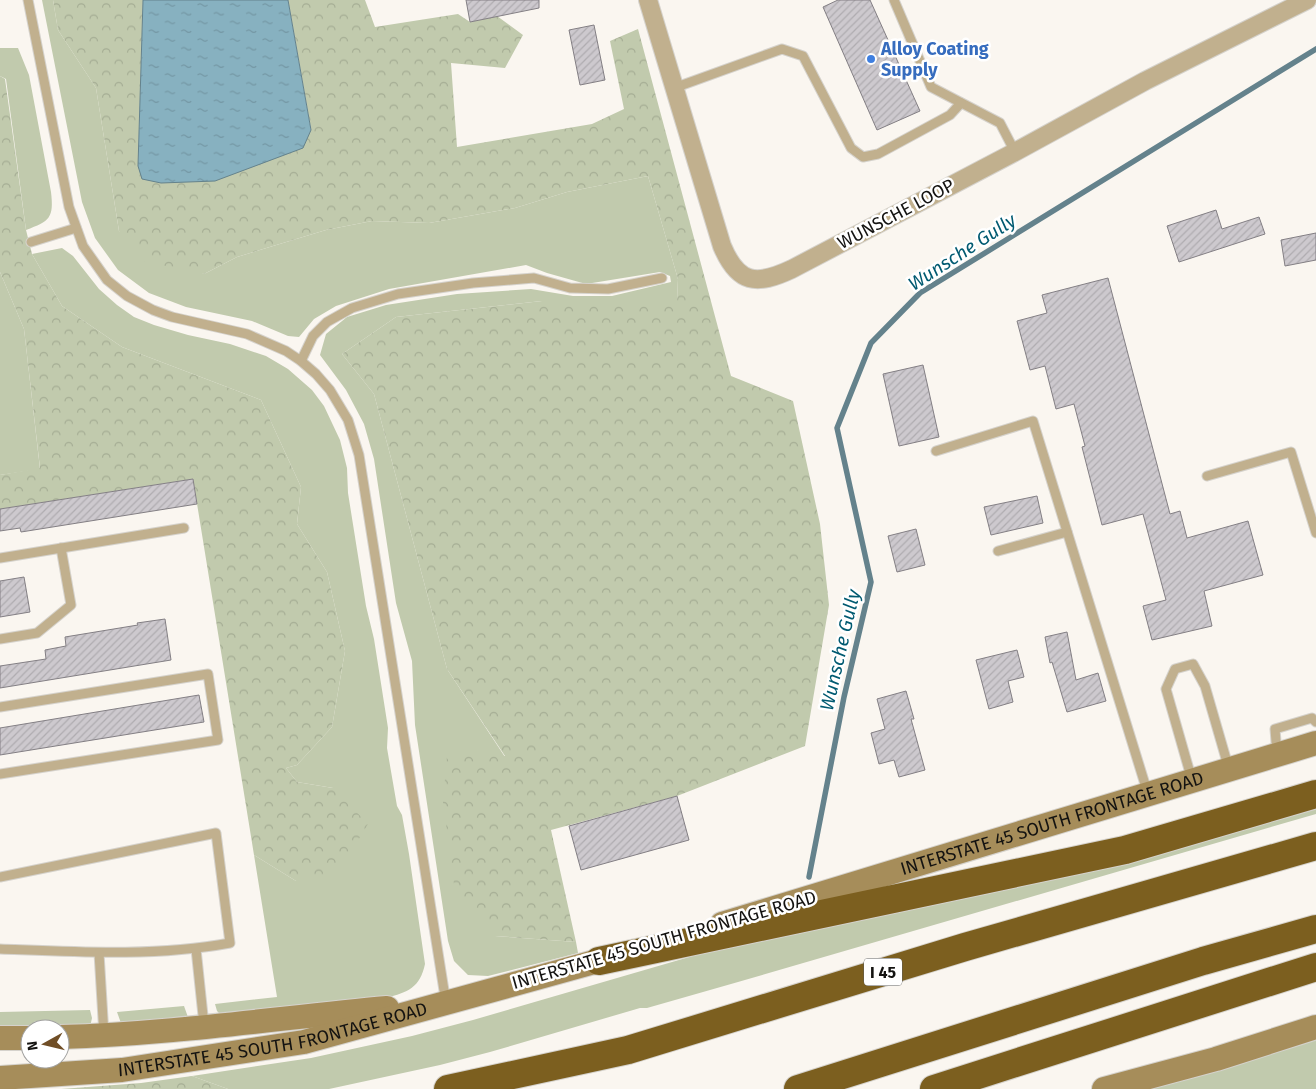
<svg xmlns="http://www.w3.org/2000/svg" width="1316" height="1089" font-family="'Fira Sans',sans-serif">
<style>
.green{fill:#c1caad}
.forest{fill:url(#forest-crowns)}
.water{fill:url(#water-ripples);stroke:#64828c}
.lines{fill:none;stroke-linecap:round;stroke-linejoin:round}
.stream{stroke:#64828c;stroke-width:5.5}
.building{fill:url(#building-hatch);stroke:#837f84}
.lane-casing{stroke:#d5d2cc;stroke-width:11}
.street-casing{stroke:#d5d2cc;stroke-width:20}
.secondary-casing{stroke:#d5d2cc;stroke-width:26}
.highway-casing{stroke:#d5d2cc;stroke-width:30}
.lane{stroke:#c1b08e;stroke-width:9}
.street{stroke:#c1b08e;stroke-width:18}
.secondary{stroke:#a68d5a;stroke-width:24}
.highway{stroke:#7c5f1f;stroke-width:28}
.shop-dot{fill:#3f7fe0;stroke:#fff;stroke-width:2}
.labels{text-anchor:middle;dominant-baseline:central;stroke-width:5;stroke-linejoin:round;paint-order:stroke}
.shield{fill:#fff;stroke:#5a5a58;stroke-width:1}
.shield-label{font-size:16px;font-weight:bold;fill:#141311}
.shop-label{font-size:18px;font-weight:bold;fill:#366cbe;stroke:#fff;text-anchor:start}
.street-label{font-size:18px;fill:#141311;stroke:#fff}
.water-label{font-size:19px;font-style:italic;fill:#015a71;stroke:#fff}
</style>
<defs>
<pattern id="forest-crowns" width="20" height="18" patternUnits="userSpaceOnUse" patternTransform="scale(1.25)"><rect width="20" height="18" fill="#c1caad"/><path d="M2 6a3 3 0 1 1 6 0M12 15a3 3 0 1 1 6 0" fill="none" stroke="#a5ad94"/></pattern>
<pattern id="water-ripples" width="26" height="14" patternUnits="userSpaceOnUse" patternTransform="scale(1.25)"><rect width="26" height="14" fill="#87b1c0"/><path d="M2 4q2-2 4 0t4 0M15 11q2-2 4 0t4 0" fill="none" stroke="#7497a4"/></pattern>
<pattern id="building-hatch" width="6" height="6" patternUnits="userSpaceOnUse" patternTransform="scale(1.25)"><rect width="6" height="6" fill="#cdc9ce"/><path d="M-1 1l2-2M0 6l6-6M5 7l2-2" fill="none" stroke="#afacb0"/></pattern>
</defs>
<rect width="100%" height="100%" fill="#faf6f0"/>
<!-- green -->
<g class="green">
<path d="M42,0h11l5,30 38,58 23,143 85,43 33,-17 89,-27 46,-9 57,2 86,-15 52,-16 81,-16 30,103 -1,23 -135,-1 -146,16 -54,37 32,40 73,275 58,88 -10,179 81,6 2,11 -90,23 -20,-1 -14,-14 -6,-20 -33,-216 -3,-64 -16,-58 -22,-144 -10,-35 -18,-34 -26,-35 6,-21 21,-17 39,-12 71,-11 74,-5 42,7h39l59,-14 -1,-6 -10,-4 -74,12 -39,-11 -21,-8 -137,24 -53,17 -22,13 -15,18 -11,-1 -36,-15 -66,-14 -37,-14 -31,-23 -23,-32 -13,-36z"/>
<path d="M0,48h18l11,27 22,117c3,26 -1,29 -25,38l-20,-151 -6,-3z"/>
<path d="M62,248l11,8 26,33 18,16 17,12 20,8 34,10 42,9 36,12 22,13 24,21 12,16 16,34 7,28 1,25 18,113 8,33 14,89 -1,20 10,58 5,9 7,39 16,110c-5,24 -17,28 -39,34l-163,19 -6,-6 -2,-7 62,-7 -23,-142 42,26 37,-93 -36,-6 -11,-14 11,-3 35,-38 13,-76 -18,-79 -30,-48 4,-37 -40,-87 -139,-53 -60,-41 -30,-52z"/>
<path d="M0,272l24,57 16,140 -40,6z"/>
<path d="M1316,799v15l-578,168 -91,26h-7l-150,44 -50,13 -111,24h-101l-36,-13 119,-18 101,-22 61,-16 254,-74z"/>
<path d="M184,1006l5,14 -67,6 -5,-14z"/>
<path d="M90,1010l2,8 -2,9 -60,2 -30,3v-20z"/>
<path d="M1316,1040v49h-165z"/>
</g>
<!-- forest -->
<g class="forest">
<path d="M53,0h90l-5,166 143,-11 22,-8 8,-18 -23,-129h77l10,27 83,-13 12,8 27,-6 26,19 -18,33 -54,-5 6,84 135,-23 32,-15 -14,-68 28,-12 93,347 62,25 27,123 9,81 -24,141 -128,50 -126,34 25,112 -81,-6 -40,-44 -12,-90 4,-46h58l-58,-87 -73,-275 -32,-40 54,-37 146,-16h135l1,-22 -30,-103 -81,16 -52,16 -86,15 -57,-2 -46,9 -89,27 -33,17 -61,-13 -24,-30 -23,-143 -38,-58z"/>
<path d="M0,76l5,3 21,151 6,24 30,52 60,41 139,53 40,87 -4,37 30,48 18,79 -13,76 -35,38 -11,3 11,14 36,6 35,36 -30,49 -42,8 -42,-26 -61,-376 -193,30v-34l40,-7 -16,-139 -24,-57z"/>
<path d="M192,1076l36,13h-167l80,-6z"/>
</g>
<!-- water -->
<path class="water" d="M143,0h145l23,130 -8,18 -88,33 -54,2 -19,-4 -4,-13z"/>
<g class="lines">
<!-- stream -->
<path class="stream" d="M809,877l35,-180 27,-115 -34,-154 34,-85 49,-50 396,-244"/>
</g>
<!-- building -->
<g class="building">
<path d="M466,0h73v8l-69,14z"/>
<path d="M838,0h32l50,111 -43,19 -54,-123z"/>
<path d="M594,25l11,55 -25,5 -11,-55z"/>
<path d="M1216,210l6,19 37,-12 6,17 -86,28 -12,-36z"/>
<path d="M1316,233v27l-31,6 -4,-26z"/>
<path d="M1108,278l62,236 10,-3 7,27 61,-17 15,54 -59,16 8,35 -60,14 -9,-34 23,-6 -23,-86 -41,11 -20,-78 3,-1 -11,-42 -18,5 -11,-43 -15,4 -13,-49 30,-8 -5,-18z"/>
<path d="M923,365l16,72 -40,9 -16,-72z"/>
<path d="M193,479l4,25 -176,28 -1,-4 -20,3v-22z"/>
<path d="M1037,496l6,27 -52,12 -7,-28z"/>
<path d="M916,529l9,36 -28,7 -9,-36z"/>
<path d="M24,577l6,35 -30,5v-36z"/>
<path d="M165,619l6,41 -171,28v-22l46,-7 -1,-9 21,-4 -1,-9 73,-12 -1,-2z"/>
<path d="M1067,632l9,48 22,-7 8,28 -39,11 -15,-50 -2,1 -5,-26z"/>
<path d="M1017,650l7,27 -16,4 5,21 -24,7 -13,-49z"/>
<path d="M906,691l8,28h-3l14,51 -26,7 -5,-17 -15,4 -8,-31 14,-4 -8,-30z"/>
<path d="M199,695l5,27 -204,33v-27z"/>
<path d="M677,796l12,44 -108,30 -12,-44z"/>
</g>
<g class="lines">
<!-- lane casing -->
<g class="lane-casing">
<g id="lane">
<path d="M28,0l41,207 14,39 24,34 20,16 26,14 19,7 75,17 39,17 15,10 15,13 14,16 18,30 11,35 87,548"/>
<path d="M894,0l37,87 69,36 15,29"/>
<path d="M674,88l108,-39 21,7 48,92 12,9 15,-3 72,-39 11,-12"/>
<path d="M31,242l45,-14"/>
<path d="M301,361l12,-25 14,-14 25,-14 46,-14 75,-11 61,-5 36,10 38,1 54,-11"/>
<path d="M936,451l97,-30 115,373"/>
<path d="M1207,476l84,-24 25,81"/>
<path d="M998,551l69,-19"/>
<path d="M0,558l184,-30"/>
<path d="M0,639l37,-6 34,-28 -10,-57"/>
<path d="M0,707l208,-33 10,66 -218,34"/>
<path d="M1277,754l-2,-25 37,-11 4,4"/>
<path d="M1192,780l-26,-91 9,-20 18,-5 12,22 24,83"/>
<path d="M0,877l216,-44 14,110c-76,14 -154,9 -230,6"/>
<path d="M196,949l8,76"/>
<path d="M99,953l5,82"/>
</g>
</g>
<!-- street casing -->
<g class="street-casing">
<path id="street" d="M648,0l74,246c16,38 34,40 70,23l223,-117 130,-71 162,-81"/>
</g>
<!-- secondary casing -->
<g class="secondary-casing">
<g id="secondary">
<path id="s1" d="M722,924l594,-181"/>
<path d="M60,1037c110,-3 218,-19 327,-29"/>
<path d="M0,1038h30"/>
<path id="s2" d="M0,1078l122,-8 182,-28 312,-86"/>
<path d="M1104,1089l112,-30 100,-32"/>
</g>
</g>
<!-- highway casing -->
<g class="highway-casing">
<g id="highway">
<path d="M599,961l526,-111 191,-56"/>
<path d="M448,1089l180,-39 337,-103 351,-101"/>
<path d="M798,1089l405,-128 113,-32"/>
<path d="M934,1089l382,-122"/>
</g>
</g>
<!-- lane -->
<use href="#lane" class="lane"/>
<!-- street -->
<use href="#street" class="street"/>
<!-- secondary -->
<use href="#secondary" class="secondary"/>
<!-- highway -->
<use href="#highway" class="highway"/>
</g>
<!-- markers -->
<circle class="shop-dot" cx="871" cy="59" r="5"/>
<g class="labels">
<!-- shield labels -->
<rect class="shield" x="864" y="958.5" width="38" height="27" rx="4"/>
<g class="shield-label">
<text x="883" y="972">I 45</text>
</g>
<!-- shop labels -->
<g class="shop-label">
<text x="881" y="49">Alloy Coating<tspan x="881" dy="21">Supply</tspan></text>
</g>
<!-- street labels -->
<g class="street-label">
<text transform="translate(896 214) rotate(-28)">WUNSCHE LOOP</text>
<text stroke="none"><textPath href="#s1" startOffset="345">INTERSTATE 45 SOUTH FRONTAGE ROAD</textPath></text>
<text transform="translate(664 940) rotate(-16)">INTERSTATE 45 SOUTH FRONTAGE ROAD</text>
<text stroke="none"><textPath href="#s2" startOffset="276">INTERSTATE 45 SOUTH FRONTAGE ROAD</textPath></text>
</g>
<!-- water labels -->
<g class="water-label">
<text transform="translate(962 252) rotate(-33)">Wunsche Gully</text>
<text transform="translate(840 650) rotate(-77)">Wunsche Gully</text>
</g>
</g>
<!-- north arrow -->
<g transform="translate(45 1044) rotate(262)"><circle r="24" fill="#ffffff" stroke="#a1a1a0"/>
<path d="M0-4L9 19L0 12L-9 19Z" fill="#704e26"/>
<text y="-8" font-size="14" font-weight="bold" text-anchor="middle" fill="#141311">N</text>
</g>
</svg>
